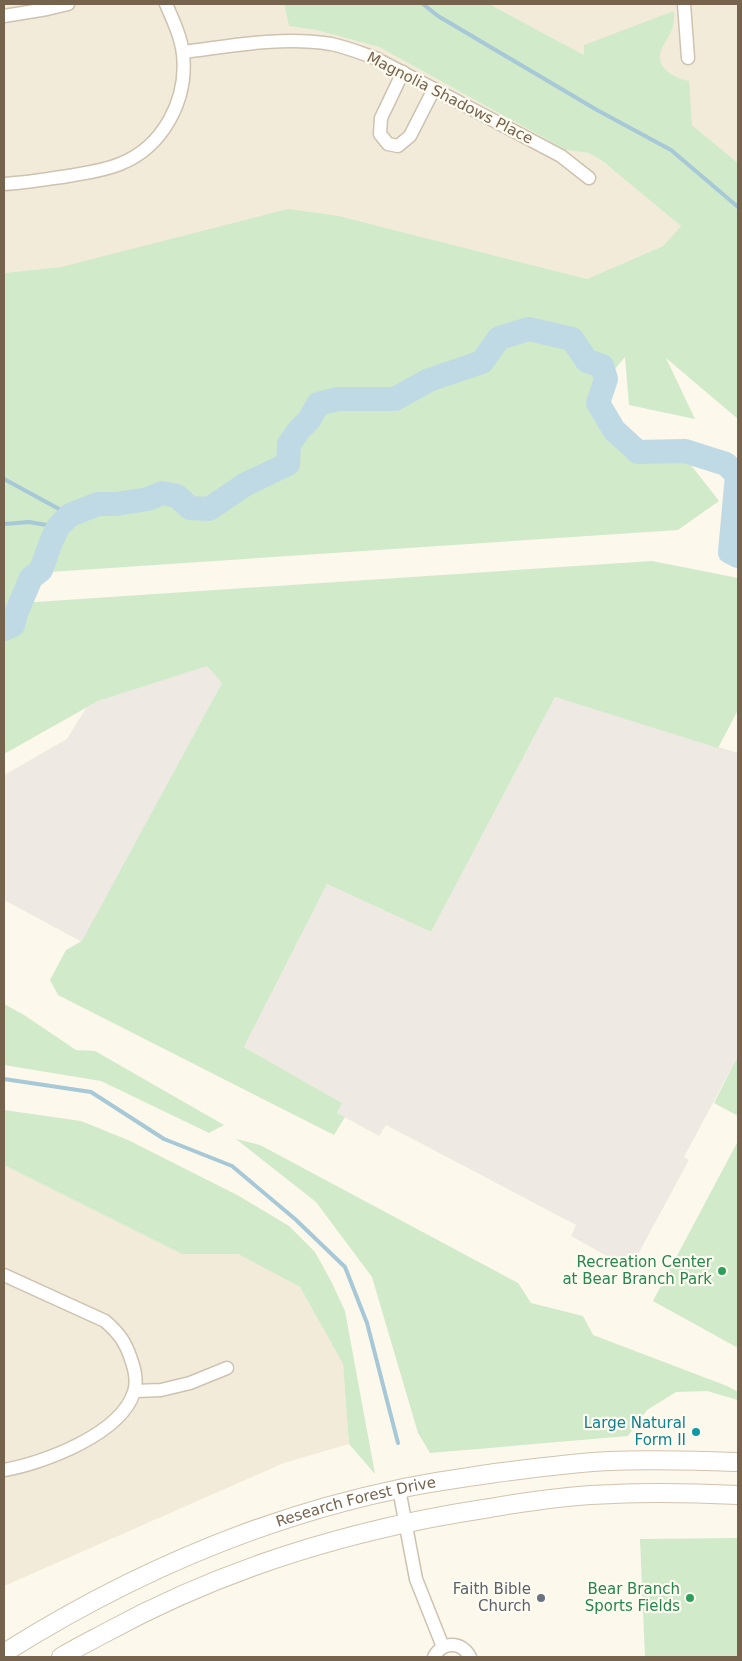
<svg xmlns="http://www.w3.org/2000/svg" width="742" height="1661" font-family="'DejaVu Sans',sans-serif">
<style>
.residential{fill:#f3ebd9}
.industrial{fill:#eeeae3}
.green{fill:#d1eac9}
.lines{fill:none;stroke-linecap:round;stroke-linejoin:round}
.stream{stroke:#a6c8d7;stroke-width:4}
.river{stroke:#bfdae5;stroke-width:24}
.minor-casing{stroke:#cec2b0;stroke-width:15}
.secondary-casing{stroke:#d1c3ae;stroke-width:20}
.minor{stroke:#fff;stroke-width:12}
.secondary{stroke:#fff;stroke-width:18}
.leisure-dot{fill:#2e9e5b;stroke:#fefbf1;stroke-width:2}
.culture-dot{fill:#0f9aa8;stroke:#fefbf1;stroke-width:2}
.worship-dot{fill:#6b7280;stroke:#fefbf1;stroke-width:2}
.labels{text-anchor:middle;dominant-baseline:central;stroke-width:4.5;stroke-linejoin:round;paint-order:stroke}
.street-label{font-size:15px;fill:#76634e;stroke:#fefbf1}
.leisure-label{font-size:15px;fill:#27864d;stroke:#fefbf1;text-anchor:end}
.culture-label{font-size:15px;fill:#0d838f;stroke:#fefbf1;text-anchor:end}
.worship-label{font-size:15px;fill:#5b616d;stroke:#fefbf1;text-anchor:end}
</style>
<rect width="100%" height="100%" fill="#fcf8eb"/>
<!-- residential -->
<g class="residential">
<path d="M4,4h280l5,22 27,4 63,17 187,103 23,3 30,20 62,53 -18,20 -76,33 -248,-63 -278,51 -57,6z"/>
<path d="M489,4h249v159l-46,-38 -13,-46 -95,-24z"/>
<path d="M4,1165l178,89h56l62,33 43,77 6,80 -65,19 -280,123z"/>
</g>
<!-- industrial -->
<g class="industrial">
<path d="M207,665l15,18 -140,259 -78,-42v-125l63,-36 19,-31 12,-7z"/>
<path d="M555,697l183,56v303l-54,101 5,3 -59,109 -59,-33 5,-11 -190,-100 -7,11 -42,-23 5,-10 -98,-56 83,-163 104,48z"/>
</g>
<!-- green -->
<g class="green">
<path d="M284,4h205l95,51v-10l90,-34c0,5 0,11 -1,15 -2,8 -7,14 -11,22 -9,19 12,30 27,33l3,44 46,38v256l-72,-61 29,61 -66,-14 -4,-48 -37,44 30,42 69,17 32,41 -41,29 -643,43 -14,30 631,-42 86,17v132l-20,38 -163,-51 -124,235 -104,-48 -83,163 98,56 -5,10 8,4 -11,18 -276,-140 -8,-15 16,-30 16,-9 140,-258 -15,-17 -109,35 -94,53v-481l57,-6 227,-58 51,7 248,63 76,-33 18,-20 -76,-63 -16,-10 -23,-3 -187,-103 -63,-17 -27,-4z"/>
<path d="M4,1004l20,11 52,35 19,1 129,74 -15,8 -108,-52 -97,-16z"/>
<path d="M738,1056v60l-24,-13z"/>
<path d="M4,1110l77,11 47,19 111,56 50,30 26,26 16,29 14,30 30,163 -26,-30 -6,-80 -43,-77 -62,-33h-56l-178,-89z"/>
<path d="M236,1139l24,6 258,138 13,20 52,13 10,19 134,51 11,6v8l-31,-9 -31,1 -29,18 -19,26 -198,17 -12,-20 -46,-156 -56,-75z"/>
<path d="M738,1141v207l-85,-47z"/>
<path d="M738,1538v119h-93l-5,-118z"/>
</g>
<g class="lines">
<!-- stream -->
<g class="stream">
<path d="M423,4l15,12 159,94 74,40 67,57"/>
<path d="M4,479l66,36"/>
<path d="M4,524l25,-2 29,5"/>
<path d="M4,1079l87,13 73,47 68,27 63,53 50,48 22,56 31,120"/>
</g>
<!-- river -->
<path class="river" d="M4,629l9,-4 4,-14 14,-33 10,-8 10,-28 7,-15 12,-12 28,-11h18l32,-5 14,-6 15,3 13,12 19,1 37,-25 42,-20 1,-20 10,-14 10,-10 9,-16 20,-5h57l34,-19 53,-18 17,-24 30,-9 43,10 15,22 15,5 4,13 -8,24 16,27 24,22 47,-1 41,13 11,11 -7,77 8,4"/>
<!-- minor casing -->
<g class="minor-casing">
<g id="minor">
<path d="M684,4l4,54"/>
<path d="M4,16l43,-7 21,-5"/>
<path d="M183,52c49,-6 98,-16 148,-8 15,3 30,9 44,14l186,98 28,22"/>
<path d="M403,72l-22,46 -1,16 8,10 10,2 12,-10 24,-47"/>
<path d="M4,184c21,-1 43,-5 64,-8 17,-3 35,-5 52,-12 43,-17 68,-64 63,-110 -2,-17 -10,-34 -17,-50"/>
<path d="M4,1275l101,46c15,13 21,22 27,41 3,9 5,21 2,30 -13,42 -90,71 -130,78"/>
<path d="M135,1391l26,-1 29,-7 37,-15"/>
<path d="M399,1489l17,90 27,68"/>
<path d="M434,1657c8,-16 28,-16 36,0"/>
</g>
</g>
<!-- secondary casing -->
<g class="secondary-casing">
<g id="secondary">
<path id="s1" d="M4,1653c121,-76 255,-135 395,-164 32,-7 64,-11 96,-16 38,-5 77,-10 115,-12 43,-2 86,0 128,1"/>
<path d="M61,1657c15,-9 31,-17 46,-25 119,-65 249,-104 383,-124 40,-7 82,-13 124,-14 41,-2 83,-1 124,1"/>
</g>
</g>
<!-- minor -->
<use href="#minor" class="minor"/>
<!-- secondary -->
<use href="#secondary" class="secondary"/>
</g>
<!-- markers -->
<g class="leisure-dot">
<circle cx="722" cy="1271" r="5"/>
<circle cx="690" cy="1598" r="5"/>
</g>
<circle class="culture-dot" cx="696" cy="1432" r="5"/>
<circle class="worship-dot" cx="541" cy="1598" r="5"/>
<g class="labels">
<!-- street labels -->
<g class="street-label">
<text transform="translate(450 98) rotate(27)">Magnolia Shadows Place</text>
<text stroke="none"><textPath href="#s1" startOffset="385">Research Forest Drive</textPath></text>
</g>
<!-- leisure labels -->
<g class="leisure-label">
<text x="712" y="1262">Recreation Center<tspan x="712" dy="17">at Bear Branch Park</tspan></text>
<text x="680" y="1589">Bear Branch<tspan x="680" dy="17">Sports Fields</tspan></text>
</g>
<!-- culture labels -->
<g class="culture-label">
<text x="686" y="1423">Large Natural<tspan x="686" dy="17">Form II</tspan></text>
</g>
<!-- worship labels -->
<g class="worship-label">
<text x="531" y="1589">Faith Bible<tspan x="531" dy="17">Church</tspan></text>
</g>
</g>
<!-- border -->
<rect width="742" height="1661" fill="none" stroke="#76634e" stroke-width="10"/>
</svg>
